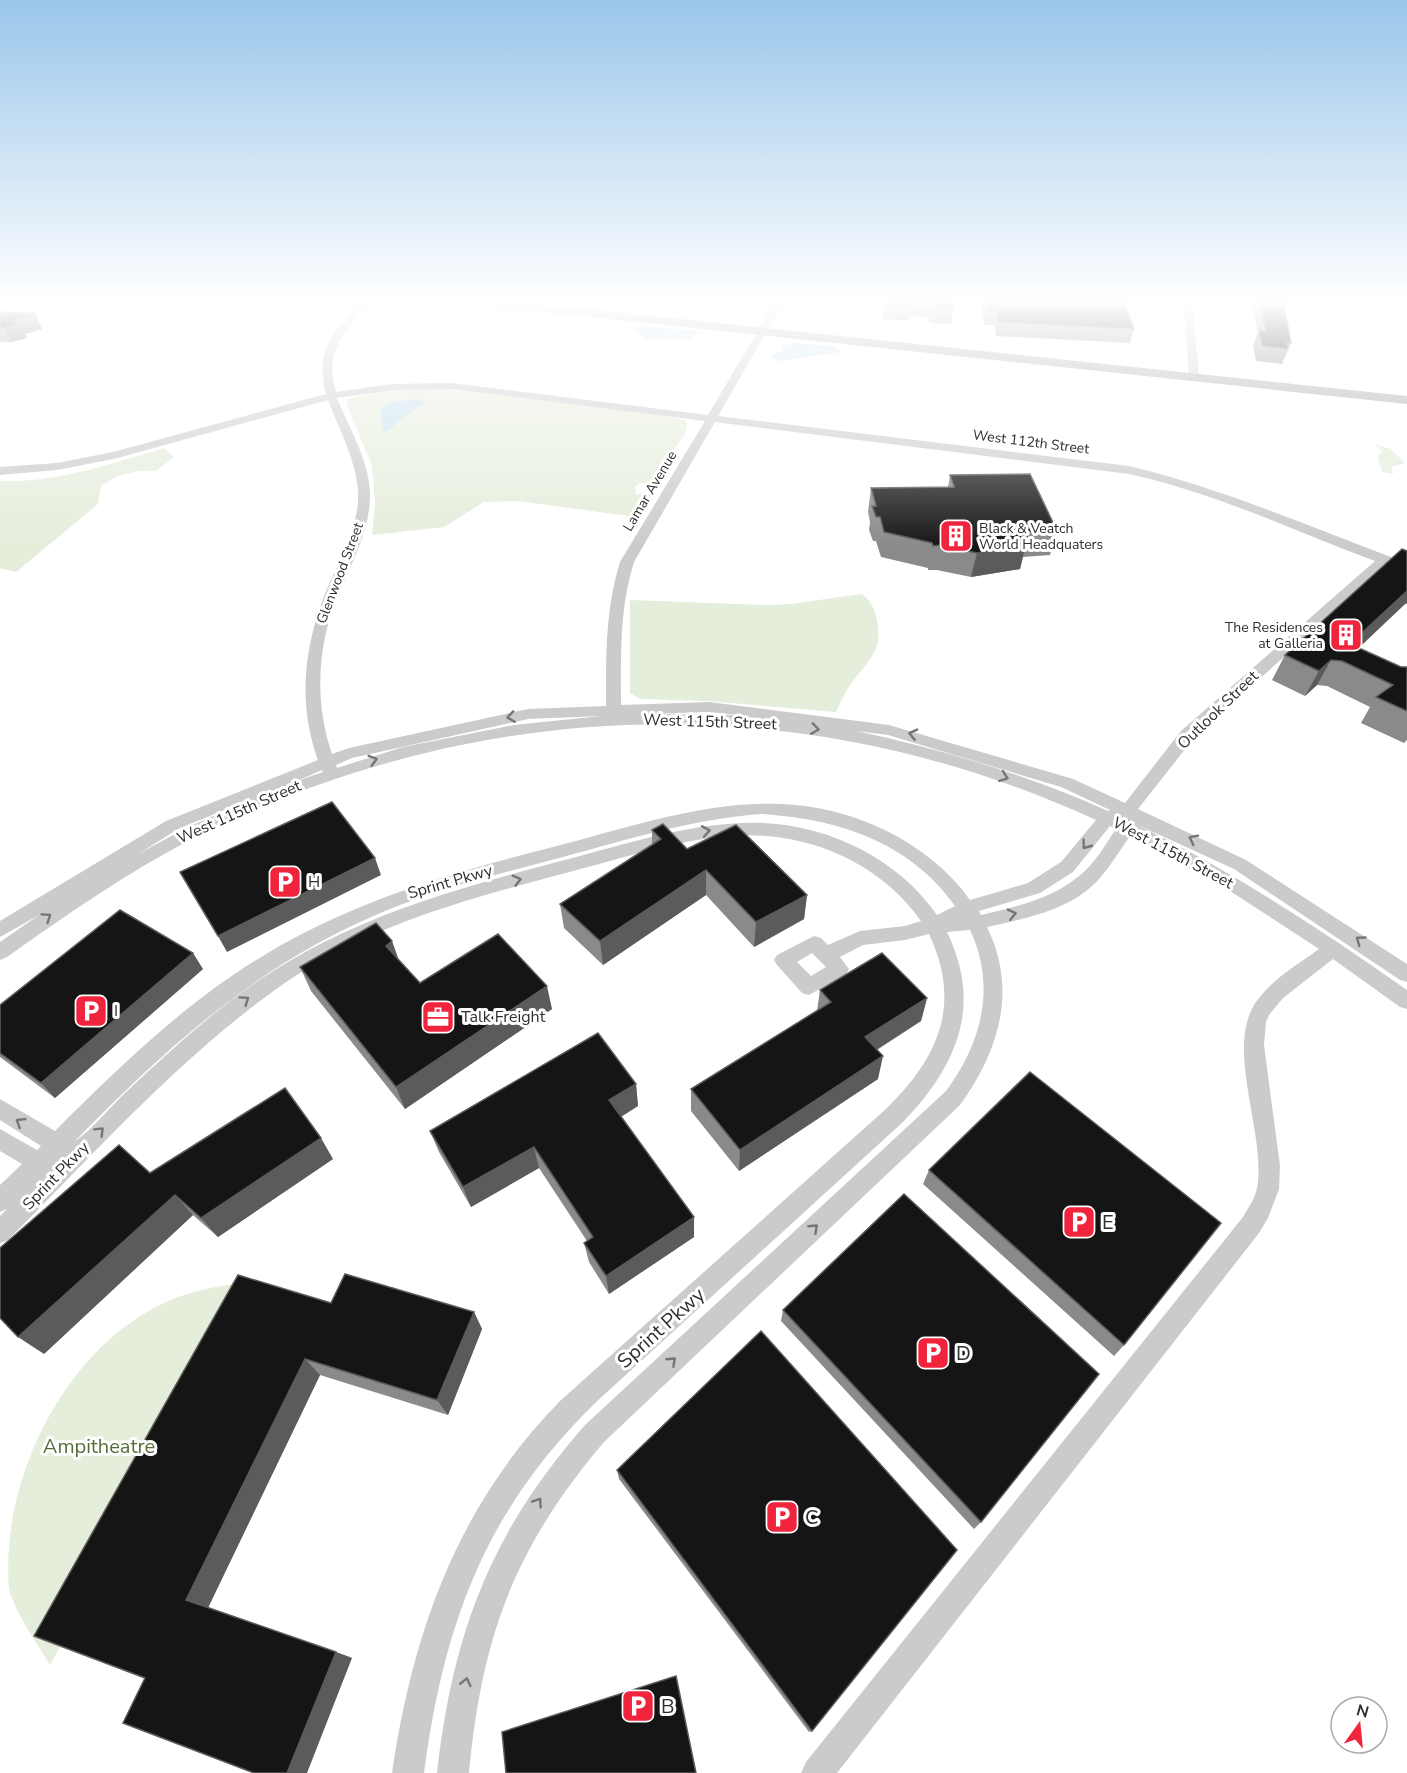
<svg xmlns="http://www.w3.org/2000/svg" width="1407" height="1773" font-family="'Nunito Sans',sans-serif">
<style>
.green{fill:#e5eddb}
.water{fill:#c6e0ee}
.lines{fill:none;stroke-linecap:round;stroke-linejoin:round}
.minor{fill:#cbcbcb;fill-rule:evenodd}
.major{fill:#a6a6a6;fill-rule:evenodd}
.wall{fill:#8a8a8a}
.shaded-wall{fill:#5b5b5b}
.building{fill:#151515;stroke:#5b5b5b;stroke-width:1.5}
.oneway{stroke:#757575}
.labels{text-anchor:middle;dominant-baseline:central;stroke-width:6;stroke-linejoin:round;paint-order:stroke}
.far-street-label{font-size:14px;fill:#2e2e2e;stroke:#fff}
.far-poi-label{font-size:14px;fill:#2e2e2e;stroke:#fff;text-anchor:start}
.street-label{font-size:16px;fill:#2e2e2e;stroke:#fff}
.poi-label{font-size:16px;fill:#2e2e2e;stroke:#fff;text-anchor:start}
.near-poi-label{font-size:20px;fill:#2e2e2e;stroke:#fff;text-anchor:start}
.near-street-label{font-size:20px;fill:#2e2e2e;stroke:#fff}
.near-park-label{font-size:20px;fill:#546d38;stroke:#fff}
</style>
<rect width="100%" height="100%" fill="#fff"/>
<!-- green -->
<g class="green">
<path d="M440,388l215,26 29,6 3,4 -2,10 -36,49h-9l-5,4 1,7 19,1 -19,22 -118,-16 -34,1 -40,25 -72,8 3,-32 -3,-37 -25,-61v-6l36,-8z"/>
<path d="M1374,444l17,5 14,14 -13,4 1,7 -11,-2 -4,-16 4,-5z"/>
<path d="M164,448l10,9 -18,14h-18l-17,4 -20,10 -3,19 -82,68 -16,-4v-87c57,2 110,-17 164,-33z"/>
<path d="M861,594c9,5 12,12 15,22 9,37 -8,43 -27,71 -5,7 -9,17 -13,25l-129,-11 -67,-2 -10,-6v-93l137,5 24,-1z"/>
<path d="M255,1282l-7,23 -198,360c-12,-20 -35,-53 -41,-76 -9,-108 54,-235 149,-283 30,-16 63,-21 97,-24z"/>
</g>
<!-- water -->
<g class="water">
<path d="M233,300h58c-18,13 -36,8 -57,5l5,-4z"/>
<path d="M635,326l58,4 5,2 -6,7h-46l-17,-11z"/>
<path d="M793,343l40,3 7,6 -60,9 -9,-3 3,-4 9,-3 -1,-5z"/>
<path d="M417,399l8,3 -27,19 -10,10h-4l-4,-22 13,-7z"/>
</g>
<g class="lines">
<!-- minor -->
<g class="minor">
<path d="M363,300h10c-26,32 -50,46 -37,92l56,-8 59,-1 257,32 68,-115h9l-67,116 411,50c97,23 185,63 278,97v9l-21,-7 -193,174 -55,70 108,51 161,104v18l-7,-2 -166,-111 -98,-45c96,47 184,105 271,166v19l-7,-2 -67,-48 -50,39 -14,17 -3,7 -2,23 16,121 -1,23 -11,29 -9,15 -422,540h-36l5,-11 437,-545c5,-9 12,-18 14,-29 10,-53 -33,-140 -1,-186 15,-22 41,-37 63,-53l-89,-58 -100,-55c-10,14 -19,29 -30,42 -28,32 -73,40 -113,49 31,63 12,124 -27,178l-357,338c-89,106 -121,193 -134,330h-32c16,-141 54,-241 148,-348l361,-334c35,-47 51,-104 24,-161l-23,2c36,74 10,134 -44,190l-308,281c-110,108 -151,220 -171,370h-32c21,-142 66,-268 168,-372l327,-293c52,-51 75,-104 42,-174l-24,6 -42,5 -23,12 9,12 -3,5 -37,21 -7,-2 -25,-28 -3,-5 3,-5 37,-19 7,2 7,7 32,-14 45,-5 16,-5c-35,-50 -93,-80 -154,-85 -60,-5 -122,16 -179,31 -108,29 -217,55 -309,120 -101,72 -184,166 -271,253l-8,3v-27l7,-7 -7,3v-27l22,-21 -22,-13v-22l37,21 4,-4 -41,-26v-21l55,32c65,-65 132,-130 211,-177 90,-54 186,-81 287,-107 113,-29 221,-72 334,-16 33,17 62,39 83,69l58,-17 33,-21 35,-42c-291,-134 -612,-126 -898,16 -68,34 -130,78 -191,121l-7,3v-18l39,-27 -39,22v-16l166,-100 152,-61c-22,-60 -13,-121 12,-178 13,-27 30,-60 28,-91 -2,-32 -19,-61 -30,-91l-214,59 -57,11 -57,5v-8l57,-4 56,-11 213,-58c-12,-46 9,-63 37,-94zM451,389l254,32 -85,141c-15,48 -14,95 -14,144l-78,3 -179,39 -17,6c-18,-53 -15,-110 7,-161 13,-31 32,-65 31,-100 -1,-33 -21,-65 -33,-95l55,-8zM715,422l414,52c86,19 164,56 246,87l-194,170 -56,72 -52,-24 -184,-54 -180,-23 -88,3c0,-49 -2,-95 13,-143zM709,712l29,3 -88,-1zM601,716l-87,9 -111,22 -66,21 -1,-3 16,-7 176,-39zM856,731l32,4 173,52 49,23 -2,1c-81,-36 -166,-62 -252,-80zM322,770l1,2 -26,9zM256,797l-70,31 -48,26 40,-25zM762,814c75,5 147,27 193,92l-18,9c-38,-55 -106,-89 -173,-92 -63,-2 -124,17 -184,33 -109,29 -217,56 -313,119 -51,33 -96,75 -140,116 -17,16 -35,39 -53,51 93,-95 185,-179 311,-231 57,-24 118,-38 178,-54 66,-18 130,-38 199,-43zM1110,826l6,3c-9,13 -18,29 -30,41 -29,28 -67,36 -105,45l-2,-4 61,-18 33,-21zM812,953l14,14 -15,9 -14,-14z"/>
<path d="M1183,300h9l7,77 -5,3 -5,-3z"/>
<path d="M1383,300h24v5z"/>
</g>
<!-- major -->
<path class="major" d="M464,300h37l906,96v8l-937,-100z"/>
</g>
<!-- wall -->
<g class="wall">
<path d="M884,300h71l-4,24 -22,-1v-6l-20,-1 -1,5 -25,-2z"/>
<path d="M983,300h140l11,29 -4,14 -134,-7 -2,-11h-10l-2,-17z"/>
<path d="M1251,300h32l8,43 -9,21 -26,-3 -3,-16 5,-13z"/>
<path d="M0,312l41,15 1,2 -17,5 2,4 -16,4h-11z"/>
<path d="M950,475l107,56 -7,24 -27,2 -3,12 -49,8 -34,-7h-9v-2l-47,-11 -5,-16h-3l-4,-11 1,-8 -2,-10 3,-24 77,-1z"/>
<path d="M1407,551v53h-2l-47,44 43,19h6v73l-3,3 -43,-20 9,-16 -43,-21 -10,-1 -12,11 -33,-16 13,-25z"/>
<path d="M652,830l35,19 120,46 -3,24 -50,28 -48,-52 -103,70 -39,-37 -4,-24 92,-59z"/>
<path d="M400,962l20,21 132,26 -147,100 -94,-118 -11,-24z"/>
<path d="M203,969l-148,129 -55,-41v-52z"/>
<path d="M820,990l107,8 -6,23 -44,29 1,29 -139,92 -48,-60v-22l126,-78z"/>
<path d="M636,1084l2,22 -17,11 73,120 -85,57 -20,-32 -5,-19 3,-2 -48,-73 -68,39 -32,-55 -9,-21z"/>
<path d="M333,1159l-115,78 -25,-22 -149,139 106,-181z"/>
<path d="M929,1170l195,175 -10,11 -191,-172z"/>
<path d="M331,1303l143,9 8,17 -34,86 -128,-40 -112,232 144,51 -229,65z"/>
<path d="M783,1310l198,212 -7,7 -193,-208z"/>
<path d="M617,1470l195,261 -3,1 -190,-253z"/>
</g>
<!-- shaded-wall -->
<g class="shaded-wall">
<path d="M35,313l7,16 -17,5 2,4 -16,4 -6,-14 11,-7z"/>
<path d="M1026,544l-6,25 -49,8 6,-24z"/>
<path d="M1407,591v11l-2,2 -61,58 6,-18z"/>
<path d="M1331,660l-14,25 -12,11 14,-25z"/>
<path d="M375,858l6,17 -154,77 -9,-16z"/>
<path d="M706,870v25l-103,70 -3,-24z"/>
<path d="M807,895l-3,24 -50,28 2,-25z"/>
<path d="M392,941l9,25 -15,-20z"/>
<path d="M193,953l10,16 -148,129 -14,-15z"/>
<path d="M547,986l5,23 -147,100 -9,-22z"/>
<path d="M927,998l-6,23 -61,39 5,-23z"/>
<path d="M883,1056l-5,23 -139,92 1,-21z"/>
<path d="M636,1084l2,22 -26,16 -3,-22z"/>
<path d="M321,1138l12,21 -115,78 -17,-19z"/>
<path d="M534,1147l5,21 -68,39 -8,-20z"/>
<path d="M175,1195l18,20 -149,139 -26,-17z"/>
<path d="M694,1217v20l-85,57 -3,-18z"/>
<path d="M474,1312l8,17 -34,86 -11,-15z"/>
<path d="M305,1359l15,16 -112,233 -22,-8z"/>
<path d="M336,1652l16,6 -45,115h-20z"/>
</g>
<!-- building -->
<g class="building">
<path d="M885,300h67l1,10 -21,-1 -1,-6 -21,-1v5l-25,-2z"/>
<path d="M985,300h138l11,29 -136,-7 -1,-11h-10z"/>
<path d="M1259,300h24l8,43h-4l1,6 -26,-3 -3,-16 7,1z"/>
<path d="M0,312l35,1v2l-19,6 4,2 -15,5h-5z"/>
<path d="M1030,474l27,57 -31,1 2,6 -4,-1 2,7 -49,9 -36,-8 -8,1 -1,-3 -48,-11 -4,-15h-4l-4,-11h4l-5,-18 83,-1 -4,-12z"/>
<path d="M1402,549l5,2v40l-57,53 51,23h6v44l-31,-14 17,-12 -51,-24 -11,-1 -12,11 -34,-16z"/>
<path d="M332,802l43,56 -157,78 -38,-64z"/>
<path d="M663,824l24,25 49,-24 71,70 -51,27 -50,-52 -106,71 -40,-37 101,-65 -9,-9z"/>
<path d="M120,910l73,43 -152,130 -41,-30v-48z"/>
<path d="M376,923l16,18 -6,5 34,37 78,-49 49,52 -151,101 -96,-120z"/>
<path d="M882,953l45,45 -62,39 18,19 -143,94 -49,-61 140,-87 -11,-12z"/>
<path d="M598,1033l38,51 -27,16 85,117 -88,59 -22,-33 9,-6 -59,-90 -71,40 -33,-56z"/>
<path d="M1030,1072l191,151 -97,122 -195,-175z"/>
<path d="M285,1088l36,50 -120,80 -26,-23 -157,142 -18,-19v-70l119,-103 31,28z"/>
<path d="M904,1194l195,180 -118,148 -198,-212z"/>
<path d="M345,1274l129,38 -37,88 -132,-41 -119,241 150,52 -49,121h-33l-131,-50 22,-45 -111,-42 204,-361 93,28z"/>
<path d="M761,1331l196,219 -145,181 -195,-261z"/>
<path d="M676,1676l20,97h-190l-4,-41z"/>
</g>
<!-- one-way arrows -->
<defs><path id="oneway-chevron" d="M-2-3.5L2.5 0L-2 3.5" fill="none" stroke-width="1.6" stroke-linecap="round" stroke-linejoin="round" transform="scale(1.5)"/></defs>
<g class="oneway">
<use href="#oneway-chevron" transform="translate(511 717) rotate(172)"/>
<use href="#oneway-chevron" transform="translate(815 729) rotate(8)"/>
<use href="#oneway-chevron" transform="translate(913 734) rotate(-167)"/>
<use href="#oneway-chevron" transform="translate(373 760) rotate(-16)"/>
<use href="#oneway-chevron" transform="translate(1004 777) rotate(20)"/>
<use href="#oneway-chevron" transform="translate(706 831) rotate(-10)"/>
<use href="#oneway-chevron" transform="translate(1193 839) rotate(-153)"/>
<use href="#oneway-chevron" transform="translate(1086 845) rotate(127)"/>
<use href="#oneway-chevron" transform="translate(517 880) rotate(-15)"/>
<use href="#oneway-chevron" transform="translate(1012 914) rotate(-13)"/>
<use href="#oneway-chevron" transform="translate(47 917) rotate(-35)"/>
<use href="#oneway-chevron" transform="translate(1360 940) rotate(-144)"/>
<use href="#oneway-chevron" transform="translate(245 1000) rotate(-35)"/>
<use href="#oneway-chevron" transform="translate(20 1122) rotate(-148)"/>
<use href="#oneway-chevron" transform="translate(100 1131) rotate(-45)"/>
<use href="#oneway-chevron" transform="translate(814 1228) rotate(-43)"/>
<use href="#oneway-chevron" transform="translate(672 1361) rotate(-43)"/>
<use href="#oneway-chevron" transform="translate(538 1502) rotate(-56)"/>
<use href="#oneway-chevron" transform="translate(466 1682) rotate(-77)"/>
</g>
<!-- sky -->
<linearGradient id="sky" x2="0" y2="1"><stop stop-color="#9ac6ea"/><stop offset="0.55" stop-color="#fff"/><stop offset="1" stop-color="#fff" stop-opacity="0"/></linearGradient>
<rect width="1407" height="548" fill="url(#sky)"/>
<!-- icons -->
<defs>
<g id="building-square" transform="scale(1.725)"><rect x="-9" y="-9" width="18" height="18" rx="4" fill="#f1243e" stroke="#fff"/><path d="M-4-6H4V6H1V3H-1V6H-4ZM-2.5-4.3h1.7v1.8h-1.7ZM.8-4.3h1.7v1.8H.8ZM-2.5-1h1.7V.8h-1.7ZM.8-1h1.7V.8H.8Z" fill="#fff"/></g>
<g id="parking-square" transform="scale(1.725)"><rect x="-9" y="-9" width="18" height="18" rx="4" fill="#f1243e" stroke="#fff"/><path d="M-3.5-5.5H1a3.5 3.5 0 0 1 0 7H-1V5.5H-3.5ZM-1-3.4V-.6H.8a1.4 1.4 0 0 0 0-2.8Z" fill="#fff"/></g>
<g id="office-square" transform="scale(1.725)"><rect x="-9" y="-9" width="18" height="18" rx="4" fill="#f1243e" stroke="#fff"/><path d="M-6-3h4V-5.5h4V-3h4V5H-6ZM-1-4.5V-3h2v-1.5ZM-6 0V1H6V0Z" fill="#fff"/></g>
</defs>
<g fill-rule="evenodd">
<use href="#building-square" x="956" y="536"/>
<use href="#building-square" x="1346" y="635"/>
<use href="#parking-square" x="285" y="882"/>
<use href="#parking-square" x="91" y="1011"/>
<use href="#office-square" x="438" y="1017"/>
<use href="#parking-square" x="1079" y="1222"/>
<use href="#parking-square" x="933" y="1353"/>
<use href="#parking-square" x="782" y="1517"/>
<use href="#parking-square" x="638" y="1706"/>
</g>
<g class="labels">
<!-- far-street labels -->
<g class="far-street-label">
<text transform="translate(1031 442) rotate(7)">West 112th Street</text>
<text transform="translate(650 491) rotate(-59)">Lamar Avenue</text>
<text transform="translate(340 573) rotate(-69)">Glenwood Street</text>
</g>
<!-- far-poi labels -->
<g class="far-poi-label">
<text x="979" y="528">Black &amp; Veatch<tspan x="979" dy="16">World Headquaters</tspan></text>
<text x="1323" y="627" text-anchor="end">The Residences<tspan x="1323" dy="16">at Galleria</tspan></text>
</g>
<!-- street labels -->
<g class="street-label">
<text transform="translate(1218 710) rotate(-44)">Outlook Street</text>
<text transform="translate(710 722) rotate(2)">West 115th Street</text>
<text transform="translate(239 812) rotate(-24)">West 115th Street</text>
<text transform="translate(1173 853) rotate(28)">West 115th Street</text>
<text transform="translate(450 882) rotate(-16)">Sprint Pkwy</text>
<text transform="translate(56 1176) rotate(-46)">Sprint Pkwy</text>
</g>
<!-- poi labels -->
<g class="poi-label">
<text x="308" y="882">H</text>
<text x="114" y="1011">I</text>
<text x="461" y="1017">Talk Freight</text>
</g>
<!-- near-poi labels -->
<g class="near-poi-label">
<text x="1102" y="1222">E</text>
<text x="956" y="1353">D</text>
<text x="805" y="1517">C</text>
<text x="661" y="1706">B</text>
</g>
<!-- near-street labels -->
<g class="near-street-label">
<text transform="translate(661 1328) rotate(-42)">Sprint Pkwy</text>
</g>
<!-- near-park labels -->
<g class="near-park-label">
<text x="99" y="1446">Ampitheatre</text>
</g>
</g>
<!-- north arrow -->
<g transform="translate(1359 1725) rotate(15)"><circle r="28" fill="#ffffff" stroke="#ababab" stroke-width="1.5"/>
<path d="M0-4.5L10 22L0 15L-10 22Z" fill="#f1243e"/>
<text y="-9" font-size="16" font-weight="bold" text-anchor="middle" fill="#2e2e2e">N</text>
</g>
</svg>
